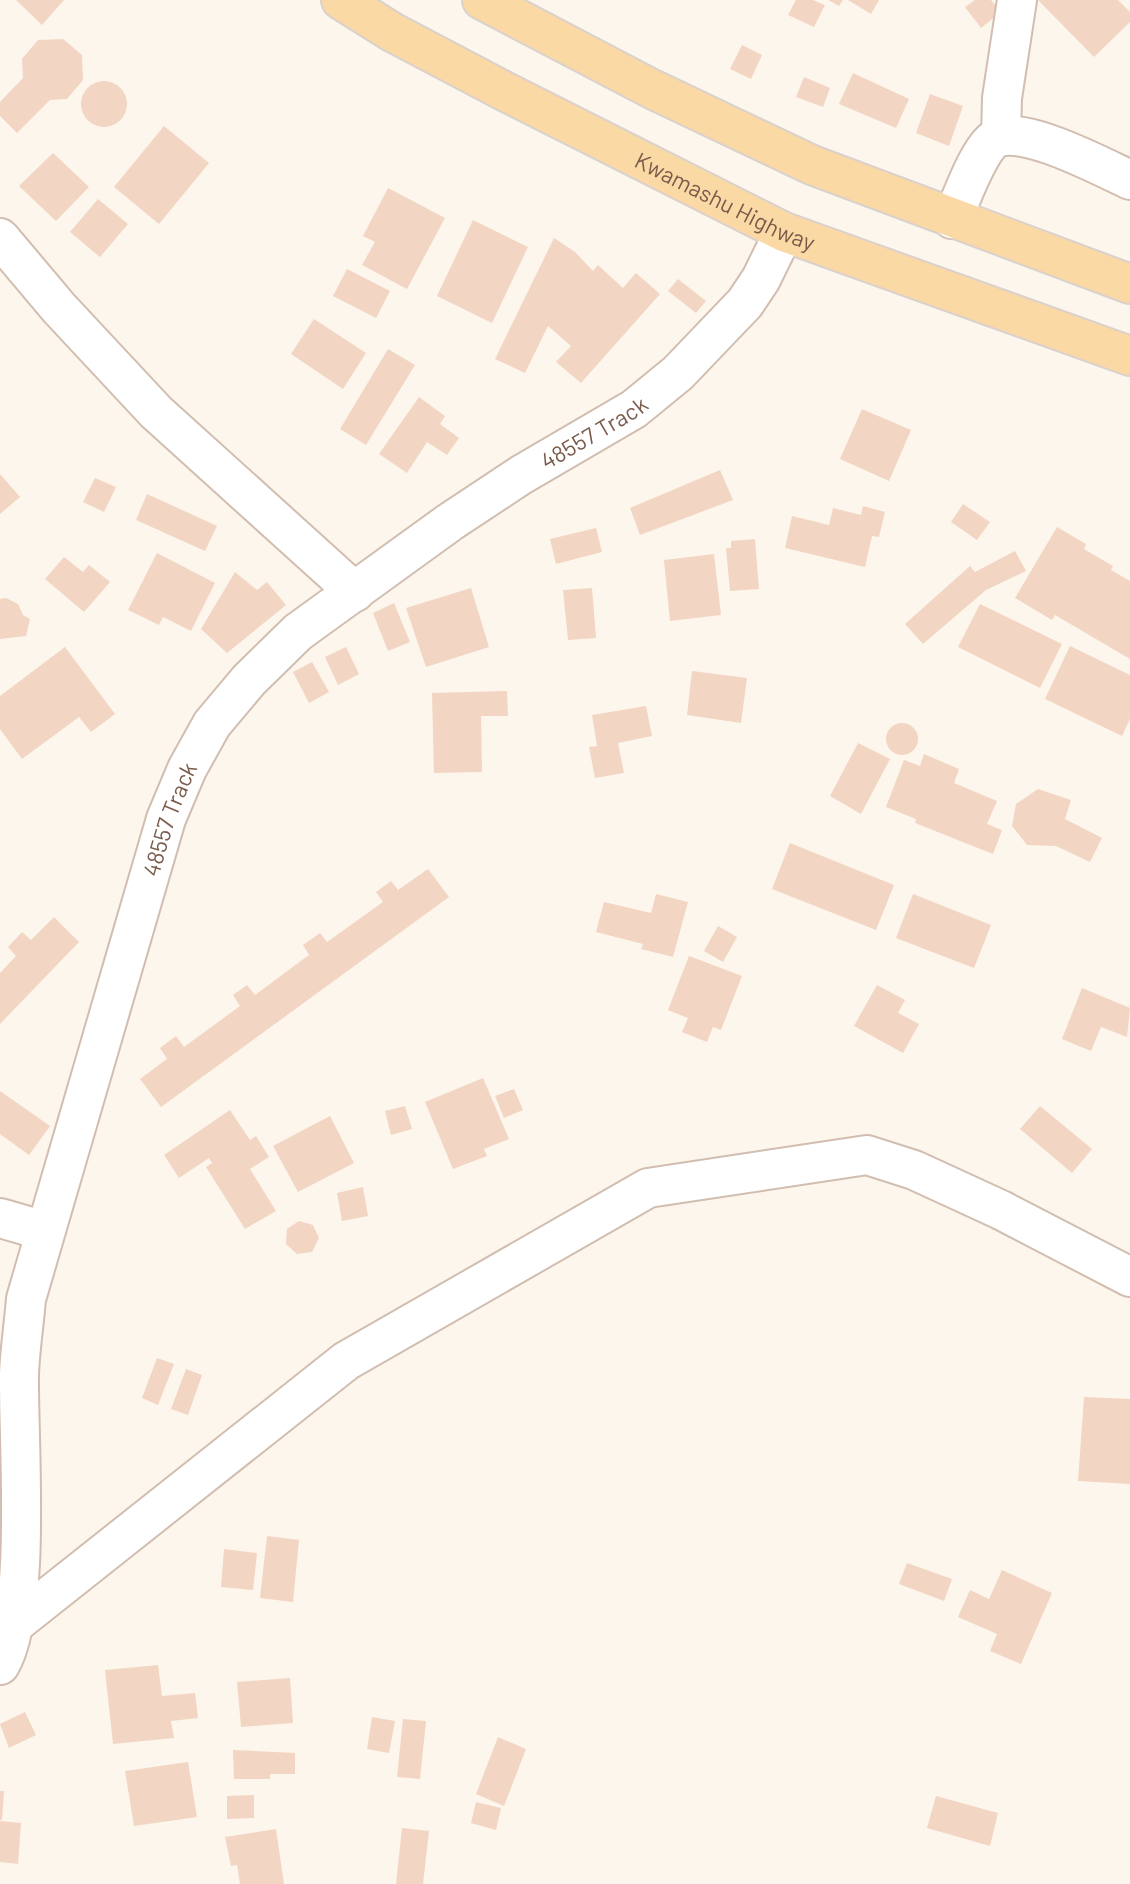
<svg xmlns="http://www.w3.org/2000/svg" width="1130" height="1884" font-family="Barlow,sans-serif">
<style>
.building{fill:#f3d5c3}
.lines{fill:none;stroke-linecap:round;stroke-linejoin:round}
.minor-casing{stroke:#d1beb0;stroke-width:42}
.primary-casing{stroke:#dad1cd;stroke-width:42}
.minor{stroke:#fff;stroke-width:38}
.primary{stroke:#fbd9a5;stroke-width:38}
.labels{text-anchor:middle;dominant-baseline:central;stroke-width:6;stroke-linejoin:round;paint-order:stroke}
.street-label{font-size:23px;fill:#7a5c4d;stroke:#fffaf3}
</style>
<rect width="100%" height="100%" fill="#fdf6ec"/>
<!-- building -->
<g class="building">
<path d="M16,0h48l-22,25z"/>
<path d="M796,0h17l12,5 -11,22 -26,-12z"/>
<path d="M828,0h15l-4,6z"/>
<path d="M848,0h31l-8,14z"/>
<path d="M975,0h16l10,12 -20,16 -16,-21z"/>
<path d="M1038,0h80l12,12v10l-36,35z"/>
<path d="M63,39l19,16 1,25 -16,19 -17,1 -33,33 -17,-17v-14l23,-24 -1,-19 16,-19z"/>
<path d="M742,45l20,10 -11,24 -21,-10z"/>
<path d="M853,73l56,26 -13,29 -57,-24z"/>
<path d="M804,77l26,11 -7,19 -27,-10z"/>
<circle cx="104" cy="104" r="23"/>
<path d="M930,94l33,12 -14,40 -33,-13z"/>
<path d="M164,126l45,37 -50,61 -45,-37z"/>
<path d="M53,153l36,34 -33,34 -37,-35z"/>
<path d="M388,188l57,30 -38,71 -45,-24 13,-23 -12,-6z"/>
<path d="M98,199l30,25 -28,33 -30,-25z"/>
<path d="M473,220l55,27 -36,76 -55,-27z"/>
<path d="M554,238l21,14 18,19 5,-6 25,23 13,-15 24,21 -79,89 -25,-21 15,-16 -23,-20 -23,47 -30,-14z"/>
<path d="M347,269l43,22 -14,27 -43,-22z"/>
<path d="M678,279l28,22 -10,12 -28,-22z"/>
<path d="M314,319l52,34 -23,36 -52,-35z"/>
<path d="M388,349l27,16 -49,80 -26,-16z"/>
<path d="M419,397l26,19 -5,8 19,14 -12,17 -20,-13 -20,31 -28,-19z"/>
<path d="M862,409l49,21 -22,51 -49,-22z"/>
<path d="M720,470l13,30 -93,35 -10,-27z"/>
<path d="M0,474l20,23 -20,17z"/>
<path d="M95,478l21,9 -12,25 -21,-10z"/>
<path d="M147,494l70,32 -12,25 -69,-31z"/>
<path d="M963,504l27,18 -13,18 -26,-18z"/>
<path d="M863,506l22,6 -6,25 -7,-1 -7,31 -80,-19 7,-32 37,9 4,-17 28,7z"/>
<path d="M1057,527l29,17 -2,5 29,17 -2,4 19,11v78l-75,-44 -3,5 -37,-22z"/>
<path d="M596,528l6,24 -46,12 -6,-25z"/>
<path d="M755,539l4,50 -29,2 -4,-43h5v-7z"/>
<path d="M1015,551l11,20 -40,19 -63,54 -18,-20 65,-58 5,6z"/>
<path d="M157,553l58,30 -24,48 -28,-14 -4,8 -31,-15z"/>
<path d="M714,554l7,61 -51,6 -6,-61z"/>
<path d="M64,557l19,15 6,-7 21,17 -26,30 -39,-33z"/>
<path d="M235,572l22,18 10,-8 19,23 -59,48 -26,-24z"/>
<path d="M471,588l18,59 -63,20 -20,-59z"/>
<path d="M592,588l4,50 -28,2 -5,-50z"/>
<path d="M6,598l12,6 5,11 7,4 -4,17 -26,3v-40z"/>
<path d="M394,603l16,39 -22,9 -15,-38z"/>
<path d="M980,604l82,40 -22,44 -82,-41z"/>
<path d="M1070,646l60,29v44l-8,17 -77,-37z"/>
<path d="M65,647l50,67 -24,18 -12,-15 -57,42 -22,-30v-33z"/>
<path d="M346,647l13,27 -21,11 -13,-28z"/>
<path d="M312,662l17,30 -20,11 -16,-31z"/>
<path d="M692,671l55,7 -6,45 -54,-8z"/>
<path d="M507,691l1,25h-27l1,56 -48,1 -2,-80z"/>
<path d="M646,706l6,30 -34,7 6,30 -29,5 -6,-31 8,-1 -5,-31z"/>
<circle cx="902" cy="739" r="16"/>
<path d="M858,743l32,16 -29,55 -31,-18z"/>
<path d="M924,754l35,15 -5,14 43,18 -10,23 15,6 -9,24 -78,-31 1,-4 -30,-12 18,-47 16,6z"/>
<path d="M1038,789l33,11 -6,19 37,19 -12,24 -34,-16 -29,-1 -15,-19 4,-22z"/>
<path d="M790,843l104,42 -18,45 -104,-41z"/>
<path d="M428,869l21,28 -288,210 -21,-28 27,-20 -7,-11 16,-12 8,11 56,-41 -7,-11 14,-10 8,10 54,-40 -6,-10 17,-12 7,9 56,-40 -7,-10 15,-11 7,9z"/>
<path d="M656,894l32,8 -15,55 -32,-8 2,-5 -47,-12 8,-30 47,11z"/>
<path d="M913,894l78,31 -17,43 -78,-30z"/>
<path d="M54,917l25,25 -79,82v-51l16,-17 -8,-9 14,-15 9,8z"/>
<path d="M718,926l19,11 -14,25 -19,-11z"/>
<path d="M689,956l53,20 -21,54 -8,-3 -6,15 -25,-10 6,-14 -20,-8z"/>
<path d="M877,985l28,15 -7,13 21,11 -16,29 -49,-27z"/>
<path d="M1082,988l48,20 -3,29 -26,-10 -10,24 -29,-12z"/>
<path d="M483,1078l26,61 -25,10 3,7 -34,13 -28,-67z"/>
<path d="M514,1089l9,21 -19,8 -9,-22z"/>
<path d="M0,1091l50,35 -21,29 -29,-21z"/>
<path d="M405,1106l7,23 -21,6 -6,-24z"/>
<path d="M1040,1106l52,43 -20,24 -52,-44z"/>
<path d="M230,1110l20,30 6,-4 13,21 -19,12 26,42 -31,18 -39,-62 6,-4 -3,-5 -30,20 -15,-23z"/>
<path d="M330,1116l24,47 -56,29 -25,-46z"/>
<path d="M363,1187l5,29 -26,5 -5,-28z"/>
<path d="M299,1221l14,4 6,13 -7,14 -15,2 -11,-10 1,-15z"/>
<path d="M157,1358l17,6 -16,41 -16,-7z"/>
<path d="M186,1369l16,6 -14,40 -17,-6z"/>
<path d="M1084,1397l46,2v85l-52,-3z"/>
<path d="M267,1536l32,4 -6,62 -33,-4z"/>
<path d="M224,1549l33,4 -4,37 -32,-3z"/>
<path d="M907,1563l45,16 -8,22 -45,-17z"/>
<path d="M1002,1570l50,23 -31,71 -31,-13 7,-17 -39,-17 12,-27 19,9z"/>
<path d="M158,1665l4,31 33,-3 3,25 -27,3 3,17 -61,6 -8,-74z"/>
<path d="M290,1678l3,45 -52,4 -4,-45z"/>
<path d="M25,1712l11,23 -27,13 -9,-24z"/>
<path d="M372,1717l23,4 -6,32 -22,-4z"/>
<path d="M403,1719l23,2 -6,58 -23,-2z"/>
<path d="M498,1737l28,12 -22,57 -28,-12z"/>
<path d="M233,1750l62,3v21h-25v5h-36z"/>
<path d="M188,1762l9,55 -63,9 -9,-55z"/>
<path d="M0,1791h4l-2,29h-2z"/>
<path d="M254,1795v23l-27,1v-23z"/>
<path d="M936,1796l62,17 -8,33 -63,-18z"/>
<path d="M476,1802l25,6 -5,22 -25,-7z"/>
<path d="M0,1821l21,2 -3,41 -18,-2z"/>
<path d="M402,1828l27,3 -6,53h-27z"/>
<path d="M276,1829l8,55h-44l-3,-19 -6,1 -6,-29z"/>
</g>
<g class="lines">
<!-- minor casing -->
<g class="minor-casing">
<g id="minor">
<path d="M1001,136l1,-38 15,-98"/>
<path d="M952,219c10,-21 24,-63 40,-78 23,-21 112,27 138,39"/>
<path d="M0,238l59,70 97,104 199,180"/>
<path d="M0,1218l45,13"/>
<path d="M13,1625l333,-264 302,-173 219,-33 47,15 87,40 129,67"/>
<path id="s1" d="M0,1665c32,-53 18,-224 19,-291 1,-25 5,-50 7,-75l140,-480 21,-50 25,-45 37,-44 49,-48 152,-110 71,-47 113,-66 44,-36 67,-70 16,-24 23,-47"/>
</g>
</g>
<!-- primary casing -->
<g class="primary-casing">
<g id="primary">
<path id="s2" d="M341,0l51,32 112,59 280,141 346,124"/>
<path d="M482,0l170,89 160,76 318,119"/>
</g>
</g>
<!-- minor -->
<use href="#minor" class="minor"/>
<!-- primary -->
<use href="#primary" class="primary"/>
</g>
<g class="labels">
<!-- street labels -->
<g class="street-label">
<text stroke="none"><textPath href="#s2" startOffset="434">Kwamashu Highway</textPath></text>
<text stroke="none"><textPath href="#s1" startOffset="1458">48557 Track</textPath></text>
<text stroke="none"><textPath href="#s1" startOffset="870">48557 Track</textPath></text>
</g>
</g>
</svg>
